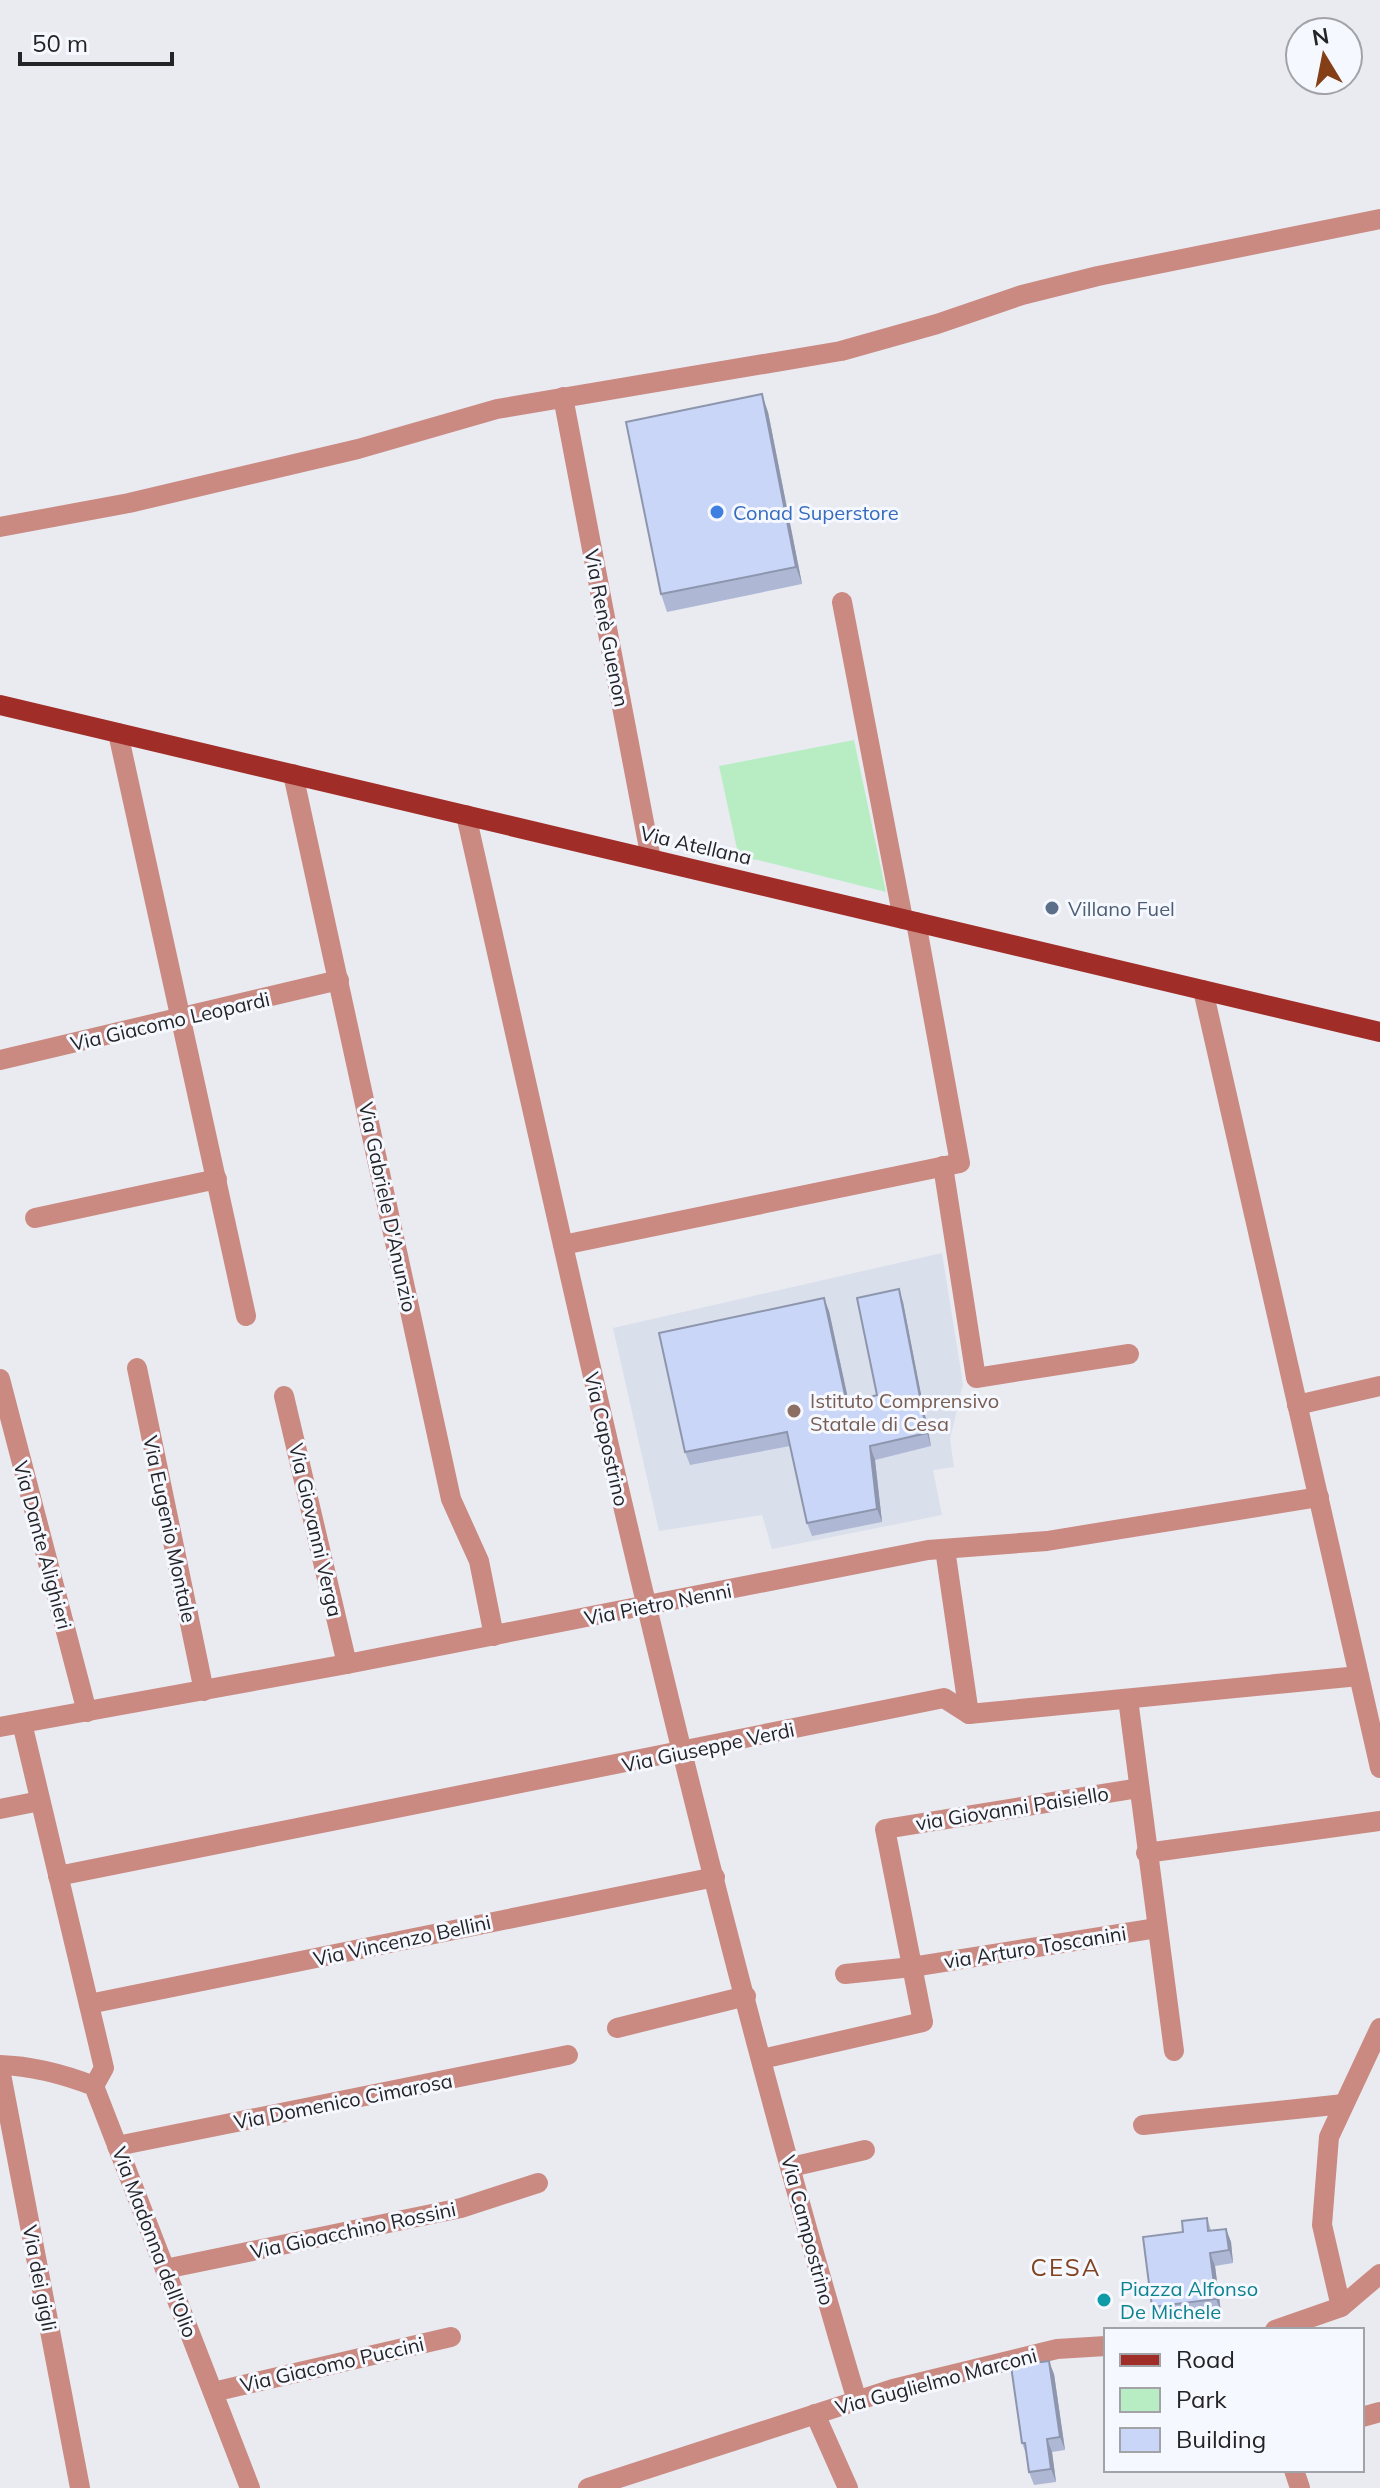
<svg xmlns="http://www.w3.org/2000/svg" width="1380" height="2488" font-family="Mulish,sans-serif">
<style>
.built{fill:#dadfec}
.green{fill:#b8edc4}
.lines{fill:none;stroke-linecap:round;stroke-linejoin:round}
.minor{stroke:#ca8a82;stroke-width:20}
.major{stroke:#a12d28;stroke-width:20}
.wall{fill:#aeb8d4}
.shaded-wall{fill:#8d96ad}
.building{fill:#cad6f7;stroke:#8d96ad;stroke-width:2}
.shop-dot{fill:#3f7fe0;stroke:#f6f8ff;stroke-width:3}
.service-dot{fill:#5c6f8a;stroke:#f6f8ff;stroke-width:3}
.education-dot{fill:#8d6e63;stroke:#f6f8ff;stroke-width:3}
.culture-dot{fill:#0f9aa8;stroke:#f6f8ff;stroke-width:3}
.labels{text-anchor:middle;dominant-baseline:central;stroke-width:6;stroke-linejoin:round;paint-order:stroke}
.shop-label{font-size:20px;fill:#366cbe;stroke:#f6f8ff;text-anchor:start}
.street-label{font-size:20px;fill:#242427;stroke:#f6f8ff}
.service-label{font-size:20px;fill:#4e5e75;stroke:#f6f8ff;text-anchor:start}
.education-label{font-size:20px;fill:#785e54;stroke:#f6f8ff;text-anchor:start}
.culture-label{font-size:20px;fill:#0d838f;stroke:#f6f8ff;text-anchor:start}
.quarter-label{font-size:24px;letter-spacing:2px;fill:#82421f;stroke:#f6f8ff}
</style>
<rect width="100%" height="100%" fill="#e9ebf1"/>
<!-- built -->
<path class="built" d="M942,1253l21,131 -13,55 4,28 -21,3 9,45 -170,34 -10,-34 -103,16 -46,-203z"/>
<!-- green -->
<path class="green" d="M854,740l32,152 -128,-32 -19,-2 -20,-92z"/>
<g class="lines">
<!-- minor -->
<g class="minor">
<path d="M563,397l88,462"/>
<path d="M0,527l129,-24 229,-54 139,-40 344,-58 96,-27 85,-29 76,-19 282,-57"/>
<path d="M842,602l61,317"/>
<path d="M118,733l128,583"/>
<path d="M293,774l158,725 28,62 15,75"/>
<path d="M466,815c120,531 235,1064 391,1586"/>
<path d="M1203,990l177,778"/>
<path d="M0,1060l339,-80"/>
<path d="M943,1166l33,212 153,-24"/>
<path d="M35,1218l182,-39"/>
<path d="M563,1245l397,-82 -44,-241"/>
<path d="M137,1368l67,323"/>
<path d="M0,1379l87,333"/>
<path d="M284,1396l63,268"/>
<path d="M1297,1405l83,-19"/>
<path d="M945,1549l24,165"/>
<path d="M1128,1699l46,352"/>
<path d="M22,1723l82,345 -10,18"/>
<path d="M0,1727l347,-63 581,-114 119,-9 272,-44"/>
<path d="M0,1809l40,-8"/>
<path d="M1146,1853l234,-32"/>
<path d="M58,1876l886,-178 25,16 390,-38"/>
<path d="M845,1974l67,-7 245,-39"/>
<path d="M89,2004l626,-127"/>
<path d="M617,2028l129,-32"/>
<path d="M762,2059l161,-37 -38,-193 254,-41"/>
<path d="M0,2065c34,1 63,9 94,21l156,402"/>
<path d="M0,2069l80,419"/>
<path d="M1143,2125l201,-21"/>
<path d="M117,2146l451,-91"/>
<path d="M791,2167l74,-17"/>
<path d="M165,2269l296,-61 77,-25"/>
<path d="M1341,2307l-19,-82 7,-88 51,-109"/>
<path d="M1275,2330l66,-23 39,-33"/>
<path d="M213,2392l238,-55"/>
<path d="M815,2414l33,74"/>
<path d="M1362,2417l18,-5"/>
<path d="M1294,2470l6,18"/>
<path d="M588,2488l305,-99 164,-40 49,-3"/>
</g>
<!-- major -->
<path class="major" d="M0,705l1380,327"/>
</g>
<!-- wall -->
<g class="wall">
<path d="M768,412l34,172 -135,28 -6,-18z"/>
<path d="M903,1302l28,144 -56,14 7,62 -70,14 -5,-13 -17,-77 -100,19 -5,-13 144,-141 20,93 28,-9z"/>
<path d="M1207,2218l4,12 15,-1 5,13 2,21 -18,3 6,46 -64,8 -5,-13z"/>
<path d="M1054,2374l11,76 -13,2 4,30 -22,3 -5,-13 -2,-16 -5,-13z"/>
</g>
<!-- shaded-wall -->
<g class="shaded-wall">
<path d="M762,394l6,18 34,172 -6,-17z"/>
<path d="M899,1289l4,13 28,144 -4,-13z"/>
<path d="M824,1298l5,13 23,106 -5,-13z"/>
<path d="M870,1446l5,14 7,62 -5,-13z"/>
<path d="M1226,2229l5,13 2,21 -4,-13z"/>
<path d="M1210,2253l5,13 6,46 -5,-13z"/>
<path d="M1049,2361l5,13 11,76 -5,-13z"/>
<path d="M1047,2439l5,13 4,30 -5,-13z"/>
</g>
<!-- building -->
<g class="building">
<path d="M762,394l34,173 -135,27 -35,-172z"/>
<path d="M899,1289l28,144 -57,13 7,63 -70,14 -20,-91 -102,20 -26,-119 165,-35 23,106 30,-9 -20,-97z"/>
<path d="M1207,2218l1,13 18,-2 3,21 -19,3 6,46 -64,8 -9,-70 40,-5 -1,-11z"/>
<path d="M1049,2361l11,76 -13,2 4,30 -22,3 -4,-29h-3l-11,-77z"/>
</g>
<!-- markers -->
<circle class="shop-dot" cx="717" cy="512" r="8"/>
<circle class="service-dot" cx="1052" cy="908" r="8"/>
<circle class="education-dot" cx="794" cy="1411" r="8"/>
<circle class="culture-dot" cx="1104" cy="2300" r="8"/>
<g class="labels">
<!-- shop labels -->
<g class="shop-label">
<text x="733" y="512">Conad Superstore</text>
</g>
<!-- street labels -->
<g class="street-label">
<text transform="translate(607 628) rotate(79)">Via Renè Guenon</text>
<text transform="translate(696 845) rotate(13)">Via Atellana</text>
<text transform="translate(170 1021) rotate(-13)">Via Giacomo Leopardi</text>
<text transform="translate(388 1207) rotate(78)">Via Gabriele D'Anunzio</text>
<text transform="translate(607 1439) rotate(77)">Via Capostrino</text>
<text transform="translate(170 1529) rotate(78)">Via Eugenio Montale</text>
<text transform="translate(316 1530) rotate(77)">Via Giovanni Verga</text>
<text transform="translate(43 1545) rotate(75)">Via Dante Alighieri</text>
<text transform="translate(658 1604) rotate(-11)">Via Pietro Nenni</text>
<text transform="translate(708 1747) rotate(-12)">Via Giuseppe Verdi</text>
<text transform="translate(1012 1808) rotate(-9)">via Giovanni Paisiello</text>
<text transform="translate(402 1940) rotate(-12)">Via Vincenzo Bellini</text>
<text transform="translate(1035 1947) rotate(-9)">via Arturo Toscanini</text>
<text transform="translate(343 2101) rotate(-11)">Via Domenico Cimarosa</text>
<text transform="translate(353 2230) rotate(-12)">Via Gioacchino Rossini</text>
<text transform="translate(808 2230) rotate(75)">Via Campostrino</text>
<text transform="translate(155 2242) rotate(69)">Via Madonna dell'Olio</text>
<text transform="translate(40 2278) rotate(79)">Via dei gigli</text>
<text transform="translate(332 2364) rotate(-13)">Via Giacomo Puccini</text>
<text transform="translate(936 2381) rotate(-15)">Via Guglielmo Marconi</text>
</g>
<!-- service labels -->
<g class="service-label">
<text x="1068" y="908">Villano Fuel</text>
</g>
<!-- education labels -->
<g class="education-label">
<text x="810" y="1400">Istituto Comprensivo<tspan x="810" dy="23">Statale di Cesa</tspan></text>
</g>
<!-- culture labels -->
<g class="culture-label">
<text x="1120" y="2288">Piazza Alfonso<tspan x="1120" dy="23">De Michele</tspan></text>
</g>
<!-- quarter labels -->
<g class="quarter-label">
<text x="1066" y="2267">CESA</text>
</g>
</g>
<!-- legend -->
<rect x="1104" y="2328" width="260" height="144" fill="#f6f8ff" stroke="#a2a3a9" stroke-width="2"/>
<rect x="1120" y="2354" width="40" height="12" fill="#a12d28" stroke="#a2a3a9" stroke-width="2"/>
<text x="1176" y="2368" font-size="24" fill="#242427">Road</text>
<rect x="1120" y="2388" width="40" height="24" fill="#b8edc4" stroke="#a2a3a9" stroke-width="2"/>
<text x="1176" y="2408" font-size="24" fill="#242427">Park</text>
<rect x="1120" y="2428" width="40" height="24" fill="#cad6f7" stroke="#a2a3a9" stroke-width="2"/>
<text x="1176" y="2448" font-size="24" fill="#242427">Building</text>
<!-- north arrow -->
<g transform="translate(1324 56) rotate(350)"><circle r="38" fill="#f6f8ff" stroke="#a2a3a9" stroke-width="2"/>
<path d="M0-6L14 30L0 20L-14 30Z" fill="#843f17"/>
<text y="-12" font-size="22" font-weight="bold" text-anchor="middle" fill="#242427">N</text>
</g>
<!-- scale -->
<path d="M20 52v12h152v-12" fill="none" stroke="#242427" stroke-width="4"/>
<text x="32" y="52" font-size="24" fill="#242427" stroke="#f6f8ff" stroke-width="6" paint-order="stroke">50 m</text>
</svg>
